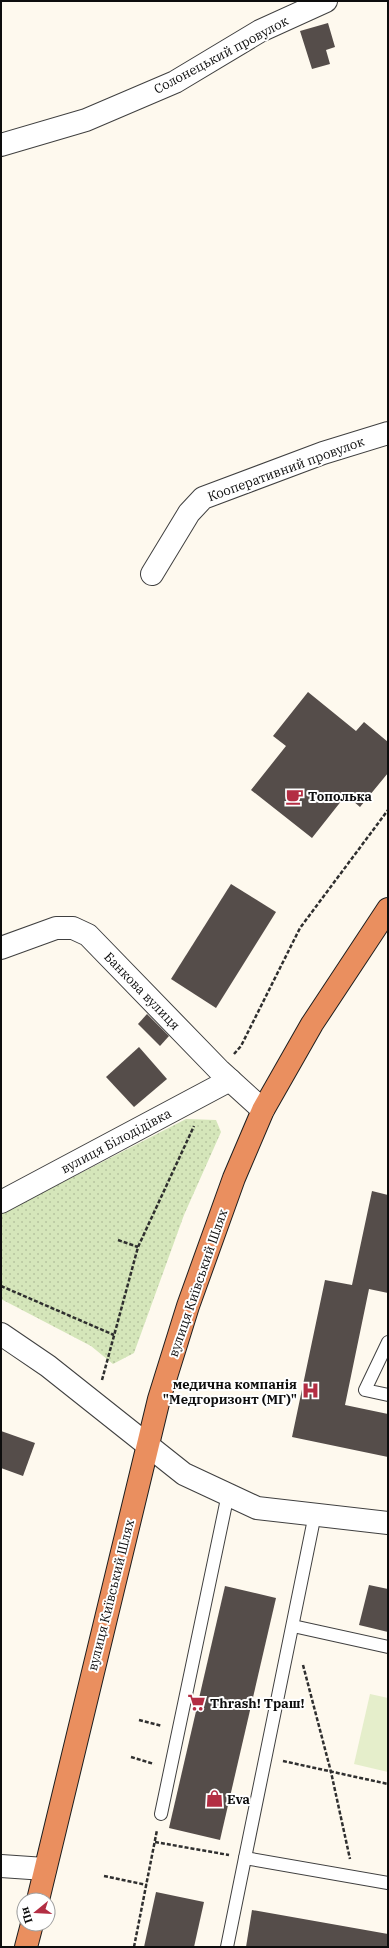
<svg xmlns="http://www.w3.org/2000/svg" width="389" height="1948" viewBox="0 0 389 1948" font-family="'IBM Plex Serif',serif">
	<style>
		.green { fill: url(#green-dots) }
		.pitch { fill: #e5eecb }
		.building { fill: #554d4a }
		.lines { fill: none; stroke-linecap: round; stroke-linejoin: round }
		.lane-casing { stroke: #404040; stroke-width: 14 }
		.street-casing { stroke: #404040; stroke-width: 24 }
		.highway-casing { stroke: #1e1e1e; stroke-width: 24 }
		.path { stroke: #2f2f2f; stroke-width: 2.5; stroke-dasharray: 4 2; stroke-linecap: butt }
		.lane { stroke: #fff; stroke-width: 12 }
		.street { stroke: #fff; stroke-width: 22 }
		.highway { stroke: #ea8f5f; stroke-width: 22 }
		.labels { text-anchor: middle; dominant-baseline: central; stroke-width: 4; stroke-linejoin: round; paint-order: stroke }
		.street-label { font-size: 13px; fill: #0d0d0d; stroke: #fff }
		.poi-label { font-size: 13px; font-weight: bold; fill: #0d0d0d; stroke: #fff; text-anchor: start }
	</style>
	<defs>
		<pattern id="green-dots" width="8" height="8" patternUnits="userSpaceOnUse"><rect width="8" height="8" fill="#d5e6ba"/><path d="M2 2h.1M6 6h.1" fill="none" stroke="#b6c49f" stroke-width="1.8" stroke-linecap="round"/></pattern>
	</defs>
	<rect width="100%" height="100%" fill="#fef9ee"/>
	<path class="green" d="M186,1119L216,1120L221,1132L184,1215L134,1353L113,1364L91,1346L1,1299V1214Z"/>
	<path class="pitch" d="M370,1694L388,1698V1772L354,1764Z"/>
	<g class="building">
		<path d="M328,23L335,47L326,50L330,64L312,69L300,31Z"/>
		<path d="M308,692L356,731L364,722L388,742V773L360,807L346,795L312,838L251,790L286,746L273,736Z"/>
		<path d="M231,884L276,912L216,1008L171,979Z"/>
		<path d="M147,1014L169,1036L160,1046L138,1024Z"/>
		<path d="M139,1047L167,1079L134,1107L106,1077Z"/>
		<path d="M372,1191L388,1195V1293L369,1289L345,1405L388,1414V1457L292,1437L325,1280L352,1285Z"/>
		<path d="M1,1431L35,1443L23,1476L1,1468Z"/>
		<path d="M369,1585L388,1589V1632L359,1625Z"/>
		<path d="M225,1586L276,1598L220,1840L169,1828Z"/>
		<path d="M156,1892L204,1902L194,1947H144Z"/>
		<path d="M252,1910L388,1934V1947H246Z"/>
	</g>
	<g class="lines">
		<defs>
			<g id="lane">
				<path d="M388,1342L365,1390L388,1395"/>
				<path d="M293,1626L388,1647"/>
				<path d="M161,1814L228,1494"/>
				<path d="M245,1858L315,1514"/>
				<path d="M227,1947L245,1858L388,1883"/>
			</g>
			<g id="street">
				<path d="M1,145L86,120L175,82L260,31L326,1"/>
				<path d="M152,574L189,513L203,498L323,453L388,433"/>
				<path d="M1,948L56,928H73L88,935L220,1071L263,1110"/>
				<path d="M1,1202L230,1080"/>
				<path d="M1,1334L48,1366L184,1474L257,1508L388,1523"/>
				<path d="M1,1866L45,1869"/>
			</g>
			<g id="highway">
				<path d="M38,1900L159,1399L188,1306L234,1178L263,1110L312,1024L388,909"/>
				<path d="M26,1947L32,1924"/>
			</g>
		</defs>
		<use href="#lane" class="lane-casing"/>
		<use href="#street" class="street-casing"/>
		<use href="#highway" class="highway-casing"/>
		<g class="path">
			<path d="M234,1054L241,1046L300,928L388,810"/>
			<path d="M118,1240L138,1247"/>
			<path d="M1,1286L114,1335"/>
			<path d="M102,1380L138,1247L194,1126"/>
			<path d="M303,1665L331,1772L350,1859"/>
			<path d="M139,1720L162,1726"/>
			<path d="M131,1757L154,1764"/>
			<path d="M283,1761L388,1784"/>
			<path d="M155,1842L229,1855"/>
			<path d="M104,1876L147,1885"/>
			<path d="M134,1947L157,1830"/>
		</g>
		<use href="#lane" class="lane"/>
		<use href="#street" class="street"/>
		<use href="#highway" class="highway"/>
	</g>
	<defs>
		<symbol id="cafe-bare" viewBox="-9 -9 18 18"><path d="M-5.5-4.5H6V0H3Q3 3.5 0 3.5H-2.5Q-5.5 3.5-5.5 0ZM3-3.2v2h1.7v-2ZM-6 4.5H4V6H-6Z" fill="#b32e43" stroke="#fff" stroke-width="2.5" paint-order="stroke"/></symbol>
		<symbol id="hospital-bare" viewBox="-9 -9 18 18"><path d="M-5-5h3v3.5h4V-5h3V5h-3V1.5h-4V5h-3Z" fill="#b32e43" stroke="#fff" stroke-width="2.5" paint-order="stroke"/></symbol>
		<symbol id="supermarket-bare" viewBox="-9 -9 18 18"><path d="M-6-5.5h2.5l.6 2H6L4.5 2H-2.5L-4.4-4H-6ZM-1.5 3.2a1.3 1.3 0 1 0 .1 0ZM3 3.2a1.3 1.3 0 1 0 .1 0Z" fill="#b32e43" stroke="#fff" stroke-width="2.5" paint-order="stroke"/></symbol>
		<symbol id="shop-bare" viewBox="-9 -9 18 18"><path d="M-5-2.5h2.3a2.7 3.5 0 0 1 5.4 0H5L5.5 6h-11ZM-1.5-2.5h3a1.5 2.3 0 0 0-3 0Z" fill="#b32e43" stroke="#fff" stroke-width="2.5" paint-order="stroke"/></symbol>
	</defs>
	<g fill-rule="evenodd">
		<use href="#cafe-bare" x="282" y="784" width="25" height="25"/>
		<use href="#hospital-bare" x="298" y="1378" width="25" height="25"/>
		<use href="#supermarket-bare" x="184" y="1690" width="25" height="25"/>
		<use href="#shop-bare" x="202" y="1786" width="25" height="25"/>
	</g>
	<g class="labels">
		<g class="street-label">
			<text transform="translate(221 55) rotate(-28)">Солонецький провулок</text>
			<text transform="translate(286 469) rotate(-20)">Кооперативний провулок</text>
			<text transform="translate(142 991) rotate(46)">Банкова вулиця</text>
			<text transform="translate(116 1141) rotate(-28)">вулиця Білодідівка</text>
			<text transform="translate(198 1283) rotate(-71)">вулиця Київський Шлях</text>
			<text transform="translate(111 1595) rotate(-76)">вулиця Київський Шлях</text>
		</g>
		<g class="poi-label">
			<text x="308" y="796">Тополька</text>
			<text x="297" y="1384" text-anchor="end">медична компанія<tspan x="297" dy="15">"Медгоризонт (МГ)"</tspan></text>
			<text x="210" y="1703">Thrash! Траш!</text>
			<text x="227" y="1799">Eva</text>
		</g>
	</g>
	<rect width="389" height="1948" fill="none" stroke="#0d0d0d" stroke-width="4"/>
	<g transform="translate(36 1912) rotate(252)"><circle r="19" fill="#ffffff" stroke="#9e9e9e"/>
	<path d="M0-3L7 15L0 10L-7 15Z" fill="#b32e43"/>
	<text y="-6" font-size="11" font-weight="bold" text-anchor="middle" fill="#0d0d0d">Пн</text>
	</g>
</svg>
